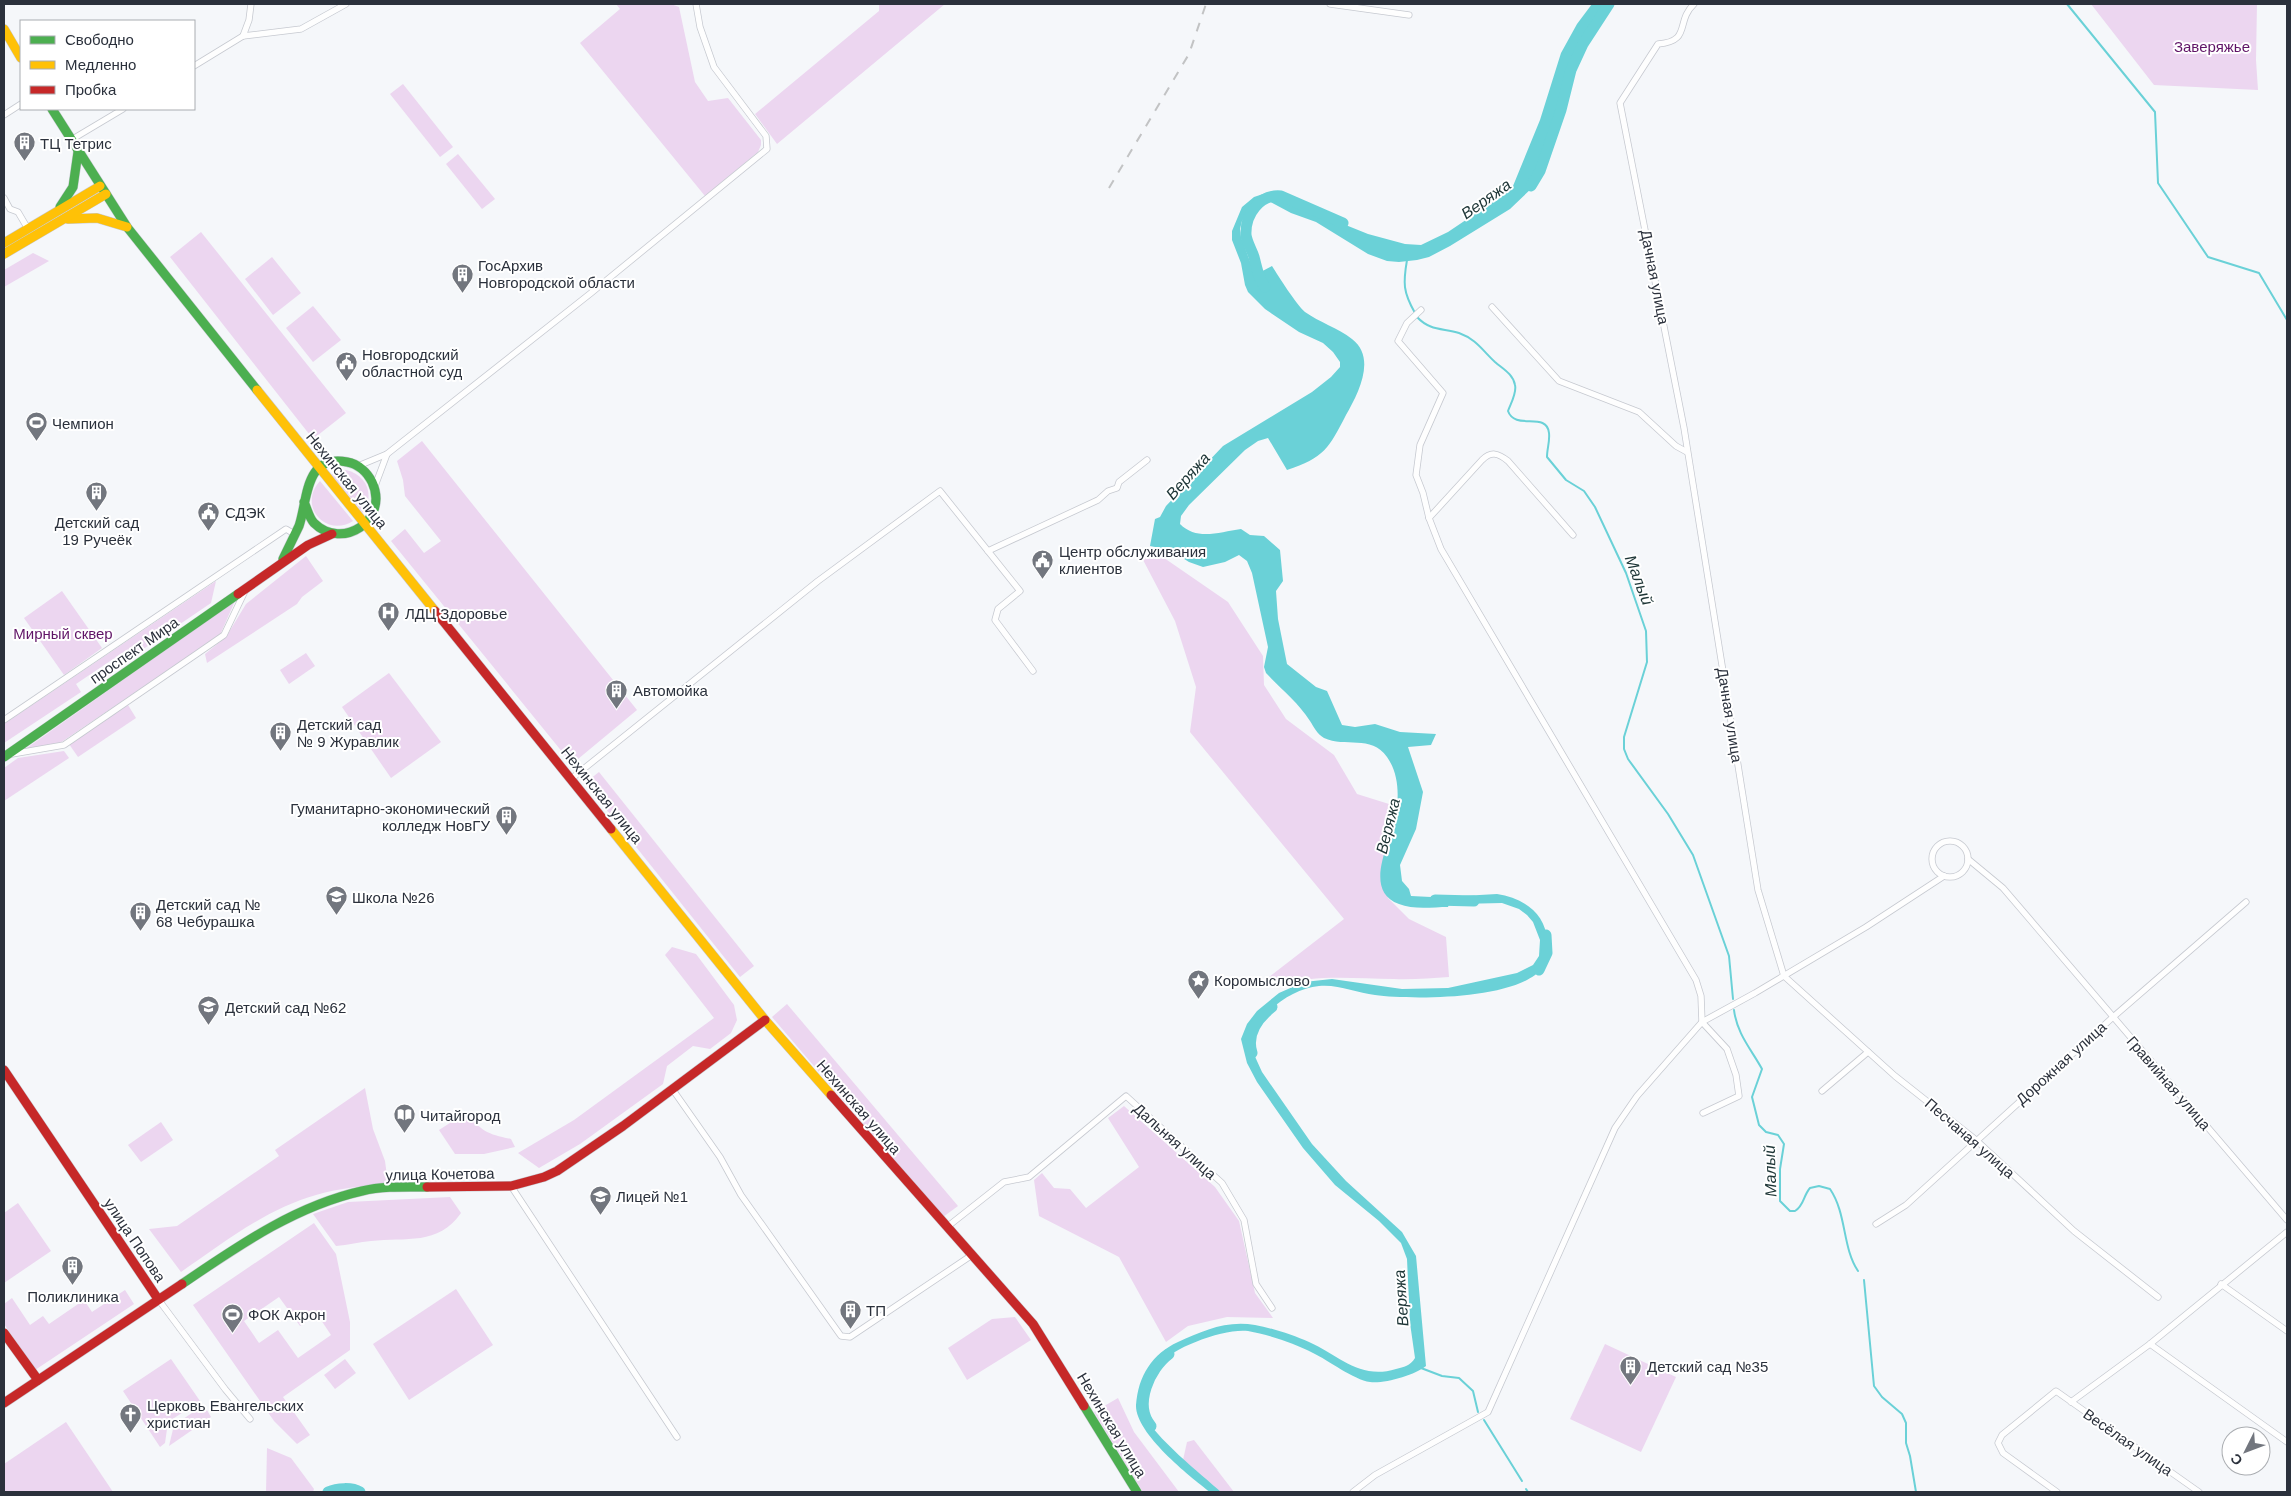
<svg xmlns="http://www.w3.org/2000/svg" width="2291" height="1496" viewBox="0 0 2291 1496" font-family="Helvetica,sans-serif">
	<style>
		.green { fill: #ecd6f0; fill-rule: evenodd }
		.water { fill: #6ad1d7 }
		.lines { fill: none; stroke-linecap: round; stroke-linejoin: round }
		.stream { stroke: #6ad1d7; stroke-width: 2 }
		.river { stroke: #6ad1d7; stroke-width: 11 }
		.street-casing { stroke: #c6c9d0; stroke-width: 7 }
		.fast-casing { stroke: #c6c9d0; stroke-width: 10 }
		.slow-casing { stroke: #c6c9d0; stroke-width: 10 }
		.jam-casing { stroke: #c6c9d0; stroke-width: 10 }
		.street { stroke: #fefefe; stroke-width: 5.5 }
		.fast { stroke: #4caf50; stroke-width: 9 }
		.slow { stroke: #ffc107; stroke-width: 9 }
		.jam { stroke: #c62828; stroke-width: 9 }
		.rail { stroke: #c2c3c4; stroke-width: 2; stroke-dasharray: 9 9; stroke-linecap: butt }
		.labels { text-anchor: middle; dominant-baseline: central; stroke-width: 4; stroke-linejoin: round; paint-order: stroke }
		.park-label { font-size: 15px; fill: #601467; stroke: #fff }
		.poi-label { font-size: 15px; fill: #2b313c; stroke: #fff; text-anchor: start }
		.street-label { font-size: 15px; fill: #2b313c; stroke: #fff }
		.water-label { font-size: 16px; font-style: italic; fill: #1d3536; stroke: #fff }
	</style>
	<rect width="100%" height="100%" fill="#f5f7fa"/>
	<g class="green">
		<path d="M616,4H671L679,7L695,82L708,101L728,98L761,140V145L758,152L705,196L580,43L620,9Z"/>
		<path d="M879,4H945L777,144L755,114L879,11Z"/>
		<path d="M2091,4H2257L2256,60L2258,90L2154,85Z"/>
		<path d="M403,84L453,147L440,157L390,94Z"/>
		<path d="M458,154L495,199L482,209L446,164Z"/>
		<path d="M201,232L346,413L313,439L170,257Z"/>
		<path d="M33,253L49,261L4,287V270Z"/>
		<path d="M272,257L301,293L273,315L245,279Z"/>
		<path d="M313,306L341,340L313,362L286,328Z"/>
		<path d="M422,441L637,710L572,764L391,541L405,529L424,553L441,541L405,496L403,480L397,461Z"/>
		<path d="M346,470C367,475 375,495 363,513L331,474Z"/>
		<path d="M320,481L353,521C326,538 297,506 320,481Z"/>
		<path d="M1154,551L1228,602L1263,656L1264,685L1286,719L1334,755L1357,794L1389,804L1395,816L1381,872L1388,898L1409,919L1446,937L1449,977C1431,978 1412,980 1394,979C1355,979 1317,974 1278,985L1269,977L1344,919L1190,732L1196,687L1175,621L1141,556Z"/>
		<path d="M306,556L323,581L302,597L297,604L207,663L205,654L226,637L246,604Z"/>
		<path d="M216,581L211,603L130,658L125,651L76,684L81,692L4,743V724Z"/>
		<path d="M62,591L102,648L64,675L24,618Z"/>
		<path d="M235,601L220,635L60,743L24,750Z"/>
		<path d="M306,653L315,666L289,684L280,670Z"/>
		<path d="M389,673L441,742L391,778L342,707Z"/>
		<path d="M128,705L136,718L78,757L69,744Z"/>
		<path d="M64,751L69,758L4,801V768L18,758Z"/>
		<path d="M599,772L754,966L740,977L585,783Z"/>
		<path d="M672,947L696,954L734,1005L737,1020L731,1033L710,1049L693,1046L667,1066L663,1084L580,1144L539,1168L518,1153L574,1120L714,1018L665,955Z"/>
		<path d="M787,1004L958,1206L943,1217L772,1017Z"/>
		<path d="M365,1088L373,1129L385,1161L388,1183C364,1186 340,1188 316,1195C266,1209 223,1243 181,1272L149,1229L177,1226L279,1156L275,1150Z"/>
		<path d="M1124,1106L1215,1187L1239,1221L1255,1293L1273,1318L1227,1317L1188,1326L1166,1342L1119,1257L1039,1216L1034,1180L1042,1173L1054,1188L1070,1189L1086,1208L1139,1167L1108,1118Z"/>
		<path d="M467,1112C481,1132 488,1134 511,1139L515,1147L484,1154H455L439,1130Z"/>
		<path d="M161,1122L173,1140L141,1162L128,1145Z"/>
		<path d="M450,1197L461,1213C438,1246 406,1237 371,1241C360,1242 348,1245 336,1246L313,1214L348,1202Z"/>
		<path d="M18,1203L51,1251L4,1283V1213Z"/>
		<path d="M314,1223L336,1254L350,1322V1350L283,1397L310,1435L297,1444L274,1421L193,1305ZM279,1297L300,1326L317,1314L331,1335L298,1358L278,1330L259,1343L244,1321Z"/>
		<path d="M456,1289L493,1345L409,1400L373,1344Z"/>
		<path d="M125,1290L134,1304L35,1370L4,1324V1304L12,1298L30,1325L43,1316L49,1324L84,1300L92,1312Z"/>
		<path d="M1015,1317L1031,1340L967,1380L948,1348L992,1319Z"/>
		<path d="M1605,1344L1676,1377L1641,1452L1570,1419Z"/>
		<path d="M171,1359L200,1401L168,1422L165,1443L160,1447L123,1391Z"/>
		<path d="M345,1359L356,1373L335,1389L324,1375Z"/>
		<path d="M1118,1398L1134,1432L1179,1492H1143L1094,1412Z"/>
		<path d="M204,1405L211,1417L169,1446L174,1425Z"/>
		<path d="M66,1422L113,1492H4V1464Z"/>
		<path d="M1194,1440L1234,1492H1218L1183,1460L1187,1442Z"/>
		<path d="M267,1448L291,1458L314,1489L313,1492H266Z"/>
	</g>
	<g class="water">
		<path d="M1592,4H1615L1602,13L1574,53L1554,128L1533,187L1510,209L1450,246L1429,257L1417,260L1399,262L1387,261L1368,254L1316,222L1291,213L1267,200L1253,206L1242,221L1240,229L1241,237L1255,275L1272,266C1279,277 1296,304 1305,312C1319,322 1338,328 1352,339C1377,358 1358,394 1346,415C1329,448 1324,458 1287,470L1268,438L1258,441L1245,450L1189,505L1181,516L1180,524C1197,541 1219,532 1241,529L1250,535L1264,536L1280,550L1283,581L1276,591L1278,619L1287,664L1316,687L1327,691L1342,725L1355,727L1375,724L1400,732L1436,734L1431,745L1408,747L1423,792L1416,829L1400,865L1402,881L1409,889L1411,896L1451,898L1448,907C1433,907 1413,910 1399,904C1361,890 1392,840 1396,815C1399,795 1399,774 1387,757C1371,734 1345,748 1324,738C1317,734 1314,727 1310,721C1298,702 1281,689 1266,673L1264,667L1268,647L1252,573L1247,561L1239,555L1225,562L1203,567L1189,562L1170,550L1150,546L1155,519L1160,517L1166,506L1223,446L1312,392L1331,377L1340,367V362L1333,352L1323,343L1299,332L1265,309L1248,292L1245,285L1241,263L1232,240V231L1242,207L1254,197L1266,193L1368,234L1405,244L1421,245L1448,232L1503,195L1513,186L1540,120L1561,53L1577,24Z"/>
		<path d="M1497,894C1523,898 1546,913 1547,941C1547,949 1547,961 1543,967C1520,1000 1412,1000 1375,995C1357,993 1338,984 1319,986C1290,989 1262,1012 1249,1038L1252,1050L1262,1072L1312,1144L1346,1181L1402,1232L1416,1256L1426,1366C1415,1375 1384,1384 1370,1382C1354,1380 1328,1360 1313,1353C1294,1343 1269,1335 1248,1331C1225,1328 1173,1347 1158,1365C1152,1372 1148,1383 1146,1392C1144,1399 1142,1408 1144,1414C1153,1436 1202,1475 1221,1492H1210C1189,1476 1135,1433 1136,1405C1138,1376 1152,1354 1178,1342C1203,1331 1226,1320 1255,1325C1272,1328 1293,1335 1309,1342C1340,1356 1360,1380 1396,1369C1404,1367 1410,1366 1415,1358L1410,1323L1407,1259L1401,1243L1379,1221L1335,1185L1303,1148L1257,1082L1247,1063L1241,1039L1247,1024L1257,1011L1279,993L1304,982L1332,979L1402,989L1448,988L1517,973L1533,965L1539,956L1540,940L1533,922L1527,915L1519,909L1502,903L1459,904L1462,896Z"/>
	</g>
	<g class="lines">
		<g class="stream">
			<path d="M2067,4L2155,112L2158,183L2208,257L2259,273L2287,320"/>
			<path d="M1407,260C1403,283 1403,292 1415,313"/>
			<path d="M1417,317C1430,331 1443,328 1459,333C1476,339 1483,351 1495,362C1503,369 1513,374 1515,385C1517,393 1511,403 1508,411C1515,431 1547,411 1549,433C1550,441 1547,449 1547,457L1566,480L1584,491L1595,507L1626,573L1646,631L1647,662L1624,737V749L1628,759L1668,814L1693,855L1729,956L1733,999"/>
			<path d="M1734,1010C1737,1034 1751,1049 1762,1069L1752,1097L1759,1125L1766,1132L1778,1135L1784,1144L1780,1169V1201L1790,1211H1795C1804,1206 1803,1196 1810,1188L1819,1186L1830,1189C1847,1214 1842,1247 1858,1271"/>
			<path d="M1864,1280L1874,1386L1882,1397L1902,1414L1906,1423V1443L1910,1456L1916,1492"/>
			<path d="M1421,1368L1442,1376L1459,1378L1473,1391L1478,1412"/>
			<path d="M1484,1420L1522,1481"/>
			<path d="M1526,1489L1528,1492"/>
		</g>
		<g class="river">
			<path d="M1531,186L1540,171L1561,110L1571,70L1583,44L1609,4"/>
			<path d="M1265,287C1258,278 1257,268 1254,257C1252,250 1247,243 1246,235C1245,214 1260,194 1281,196L1343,223"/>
			<path d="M1435,900L1474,901"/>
			<path d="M1539,970L1547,953L1546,935"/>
			<path d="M1252,1053C1246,1034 1257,1019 1272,1007"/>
			<path d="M1151,1426C1133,1405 1150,1368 1169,1354"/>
			<path d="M328,1492C337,1488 352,1487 360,1492"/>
		</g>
		<defs>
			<g id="street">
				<path d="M1330,4L1409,15"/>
				<path d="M1694,4C1675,22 1692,41 1658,44L1620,103L1684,428L1758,890L1784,976L1895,1076L1976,1140L2074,1231L2158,1297"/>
				<path d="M243,36L249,20L251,4"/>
				<path d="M194,66L243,36L301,29L346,4"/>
				<path d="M4,115L21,104"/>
				<path d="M71,140L123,109"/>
				<path d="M4,198L10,209L18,212L28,229"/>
				<path d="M1492,307L1559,381L1639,412L1676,446L1687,452"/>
				<path d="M1421,310L1407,323L1398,341L1443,393L1420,445L1416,475L1423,493L1429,518L1441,549L1696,980L1701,996L1702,1022L1727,1049L1736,1075L1739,1096L1703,1113"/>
				<path d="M358,466L387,454L591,293L767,149L766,136L714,67L700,27L696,4"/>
				<path d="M375,486L387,454"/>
				<path d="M1429,518L1482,460C1491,451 1498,453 1508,461L1573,535"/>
				<path d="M988,551L1020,591L998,609L995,620L1033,671"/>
				<path d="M4,720L286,529L296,535"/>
				<path d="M12,754L64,745L198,653L224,635L245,591"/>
				<path d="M571,779L818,581L940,491L988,551L1098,500L1108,491L1117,488L1119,482L1147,460"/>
				<circle cx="1950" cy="859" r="18"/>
				<path d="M1968,859L2003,888L2287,1220"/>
				<path d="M673,1090L720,1157L741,1195L841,1336L850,1337L972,1255"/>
				<path d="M1822,1091L1868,1052"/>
				<path d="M511,1186L677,1437"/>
				<path d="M1876,1224L1906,1205L2112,1018L2246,902"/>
				<path d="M947,1227L1004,1182L1029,1177L1126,1096L1222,1183L1244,1220L1256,1284L1272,1308"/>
				<path d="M2221,1284L2287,1331"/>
				<path d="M158,1299L225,1389L250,1419"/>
				<path d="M2150,1344L2287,1442"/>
				<path d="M2071,1402L2150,1344L2287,1232"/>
				<path d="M1353,1492L1375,1475L1488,1412L1615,1128L1637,1096L1702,1022L1755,993L1866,927L1944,876"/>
				<path d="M2057,1492L2003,1453L1998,1443L2002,1435L2056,1391L2199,1492"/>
			</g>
			<g id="fast">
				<path d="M52,109L127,227L257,390"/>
				<path d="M60,207L73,187L78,152"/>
				<path d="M283,559L299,526C308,500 304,454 347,462C358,464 367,472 372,482C390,520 342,551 314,523C309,518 307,508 304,502"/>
				<path d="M4,757L238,594"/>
				<path d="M182,1284C238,1246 295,1206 362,1191C383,1186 405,1187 427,1187"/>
				<path d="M1084,1406L1137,1492"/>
			</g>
			<g id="slow">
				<path d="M4,29L21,58"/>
				<path d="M68,219L97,218L127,227"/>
				<path d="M4,243L100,186"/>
				<path d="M4,254L106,194"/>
				<path d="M257,390L435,611"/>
				<path d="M611,829L765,1020L831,1095"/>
			</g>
			<g id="jam">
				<path d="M238,594L308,545L332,534"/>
				<path d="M435,611L611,829"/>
				<path d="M4,1070L158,1299"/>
				<path d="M831,1095L1033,1324L1084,1406"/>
				<path d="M427,1187L511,1186L544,1177L557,1171L623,1126L765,1020"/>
				<path d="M4,1333L38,1380"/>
				<path d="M4,1403L182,1284"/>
			</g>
		</defs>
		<use href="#street" class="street-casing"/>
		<use href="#fast" class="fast-casing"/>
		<use href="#slow" class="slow-casing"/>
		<use href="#jam" class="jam-casing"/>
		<use href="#street" class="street"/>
		<use href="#fast" class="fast"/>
		<use href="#slow" class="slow"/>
		<use href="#jam" class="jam"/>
		<path class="rail" d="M1109,188L1189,54L1206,4"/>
	</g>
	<defs>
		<symbol id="building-pin" viewBox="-11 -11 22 30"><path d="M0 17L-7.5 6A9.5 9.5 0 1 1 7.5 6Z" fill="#72767e" stroke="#fff"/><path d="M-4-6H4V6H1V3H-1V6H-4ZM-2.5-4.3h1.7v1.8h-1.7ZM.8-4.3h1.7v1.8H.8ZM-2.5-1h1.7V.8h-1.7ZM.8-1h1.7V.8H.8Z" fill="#fff"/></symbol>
		<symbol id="civic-pin" viewBox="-11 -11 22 30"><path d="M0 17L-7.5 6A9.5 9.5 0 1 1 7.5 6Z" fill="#72767e" stroke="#fff"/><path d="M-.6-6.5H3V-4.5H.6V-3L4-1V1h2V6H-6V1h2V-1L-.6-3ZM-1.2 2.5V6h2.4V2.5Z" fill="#fff"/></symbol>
		<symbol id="stadium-pin" viewBox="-11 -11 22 30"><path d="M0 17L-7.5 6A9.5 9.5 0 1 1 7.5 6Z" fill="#72767e" stroke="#fff"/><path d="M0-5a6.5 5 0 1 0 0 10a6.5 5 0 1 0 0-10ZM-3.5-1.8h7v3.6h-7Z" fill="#fff"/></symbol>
		<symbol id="hospital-pin" viewBox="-11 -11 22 30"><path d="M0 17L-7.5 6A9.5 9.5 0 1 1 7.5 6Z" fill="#72767e" stroke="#fff"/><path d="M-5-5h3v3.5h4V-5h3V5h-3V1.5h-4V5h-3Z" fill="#fff"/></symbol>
		<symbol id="school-pin" viewBox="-11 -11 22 30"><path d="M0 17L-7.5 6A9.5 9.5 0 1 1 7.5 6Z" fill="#72767e" stroke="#fff"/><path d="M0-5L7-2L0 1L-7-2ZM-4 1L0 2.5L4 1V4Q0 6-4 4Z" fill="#fff"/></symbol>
		<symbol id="sight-pin" viewBox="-11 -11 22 30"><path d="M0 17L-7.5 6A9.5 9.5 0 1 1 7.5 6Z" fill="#72767e" stroke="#fff"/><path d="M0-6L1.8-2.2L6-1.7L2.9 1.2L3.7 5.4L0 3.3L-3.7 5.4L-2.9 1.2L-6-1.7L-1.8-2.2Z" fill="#fff"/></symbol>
		<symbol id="library-pin" viewBox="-11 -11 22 30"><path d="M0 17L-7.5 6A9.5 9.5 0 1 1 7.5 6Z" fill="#72767e" stroke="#fff"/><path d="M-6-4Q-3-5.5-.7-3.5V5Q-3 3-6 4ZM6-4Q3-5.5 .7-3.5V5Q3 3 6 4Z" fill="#fff"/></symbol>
		<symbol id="university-pin" viewBox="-11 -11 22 30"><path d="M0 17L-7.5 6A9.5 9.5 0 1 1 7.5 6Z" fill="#72767e" stroke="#fff"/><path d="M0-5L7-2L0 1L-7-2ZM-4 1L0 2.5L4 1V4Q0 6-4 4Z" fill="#fff"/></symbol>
		<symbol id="church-pin" viewBox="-11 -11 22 30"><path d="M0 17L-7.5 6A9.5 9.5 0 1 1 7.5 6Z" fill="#72767e" stroke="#fff"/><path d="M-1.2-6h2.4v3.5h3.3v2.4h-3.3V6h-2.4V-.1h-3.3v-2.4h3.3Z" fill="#fff"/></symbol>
	</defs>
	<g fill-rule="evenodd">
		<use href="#building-pin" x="12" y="130" width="25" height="34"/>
		<use href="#building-pin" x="450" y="262" width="25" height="34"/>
		<use href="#civic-pin" x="334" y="350" width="25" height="34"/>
		<use href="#stadium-pin" x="24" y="410" width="25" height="34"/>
		<use href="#building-pin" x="84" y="480" width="25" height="34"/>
		<use href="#civic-pin" x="196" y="500" width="25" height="34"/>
		<use href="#civic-pin" x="1030" y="548" width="25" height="34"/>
		<use href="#hospital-pin" x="376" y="600" width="25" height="34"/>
		<use href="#building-pin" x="604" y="678" width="25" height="34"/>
		<use href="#building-pin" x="268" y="720" width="25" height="34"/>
		<use href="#building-pin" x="494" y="804" width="25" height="34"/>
		<use href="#school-pin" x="324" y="884" width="25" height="34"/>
		<use href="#building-pin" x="128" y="900" width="25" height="34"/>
		<use href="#sight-pin" x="1186" y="968" width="25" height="34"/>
		<use href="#school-pin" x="196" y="994" width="25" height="34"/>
		<use href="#library-pin" x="392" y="1102" width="25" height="34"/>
		<use href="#university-pin" x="588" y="1184" width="25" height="34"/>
		<use href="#building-pin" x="60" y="1254" width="25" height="34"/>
		<use href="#building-pin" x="838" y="1298" width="25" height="34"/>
		<use href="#stadium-pin" x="220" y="1302" width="25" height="34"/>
		<use href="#building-pin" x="1618" y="1354" width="25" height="34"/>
		<use href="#church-pin" x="118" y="1402" width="25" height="34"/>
	</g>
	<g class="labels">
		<g class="park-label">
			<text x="2212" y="46">Заверяжье</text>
			<text x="63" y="633">Мирный сквер</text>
		</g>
		<g class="poi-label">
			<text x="40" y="143">ТЦ Тетрис</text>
			<text x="478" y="265">ГосАрхив<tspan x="478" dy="17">Новгородской области</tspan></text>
			<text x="362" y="354">Новгородский<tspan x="362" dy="17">областной суд</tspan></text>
			<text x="52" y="423">Чемпион</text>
			<text x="225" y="512">СДЭК</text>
			<text x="97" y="522" text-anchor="middle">Детский сад<tspan x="97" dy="17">19 Ручеёк</tspan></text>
			<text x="1059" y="551">Центр обслуживания<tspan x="1059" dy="17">клиентов</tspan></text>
			<text x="405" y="613">ЛДЦ Здоровье</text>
			<text x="633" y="690">Автомойка</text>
			<text x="297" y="724">Детский сад<tspan x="297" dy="17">№ 9 Журавлик</tspan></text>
			<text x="490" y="808" text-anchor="end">Гуманитарно-экономический<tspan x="490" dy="17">колледж НовГУ</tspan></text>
			<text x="352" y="897">Школа №26</text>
			<text x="156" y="904">Детский сад №<tspan x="156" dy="17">68 Чебурашка</tspan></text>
			<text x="1214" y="980">Коромыслово</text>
			<text x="225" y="1007">Детский сад №62</text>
			<text x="420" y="1115">Читайгород</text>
			<text x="616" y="1196">Лицей №1</text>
			<text x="73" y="1296" text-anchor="middle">Поликлиника</text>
			<text x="866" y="1310">ТП</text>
			<text x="248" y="1314">ФОК Акрон</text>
			<text x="1647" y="1366">Детский сад №35</text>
			<text x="147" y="1405">Церковь Евангельских<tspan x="147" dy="17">христиан</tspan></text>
		</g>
		<g class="street-label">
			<text transform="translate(1655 277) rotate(79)">Дачная улица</text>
			<text transform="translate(347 480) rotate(51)">Нехинская улица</text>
			<text transform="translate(134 650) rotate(-35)">проспект Мира</text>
			<text transform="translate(1730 715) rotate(81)">Дачная улица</text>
			<text transform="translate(602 795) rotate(51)">Нехинская улица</text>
			<text transform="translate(2061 1063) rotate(-42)">Дорожная улица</text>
			<text transform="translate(2169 1083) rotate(49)">Гравийная улица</text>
			<text transform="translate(859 1107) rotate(49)">Нехинская улица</text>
			<text transform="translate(1970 1138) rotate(41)">Песчаная улица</text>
			<text transform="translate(1175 1141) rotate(42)">Дальняя улица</text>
			<text transform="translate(440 1174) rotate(-1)">улица Кочетова</text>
			<text transform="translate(135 1240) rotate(56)">улица Попова</text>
			<text transform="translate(1112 1425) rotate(59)">Нехинская улица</text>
			<text transform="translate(2128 1442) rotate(35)">Весёлая улица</text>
		</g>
		<g class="water-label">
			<text transform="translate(1486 199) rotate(-35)">Веряжа</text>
			<text transform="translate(1188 476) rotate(-48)">Веряжа</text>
			<text transform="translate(1639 580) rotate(69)">Малый</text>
			<text transform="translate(1388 826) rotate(-76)">Веряжа</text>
			<text transform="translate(1770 1171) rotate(-92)">Малый</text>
			<text transform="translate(1401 1298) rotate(-94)">Веряжа</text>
		</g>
	</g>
	<rect width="2291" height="1496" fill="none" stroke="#2b313c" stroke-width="10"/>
	<rect x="20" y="20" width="175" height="90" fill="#ffffff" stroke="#aaadb1"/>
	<rect x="30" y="36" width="25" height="8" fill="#4caf50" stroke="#aaadb1"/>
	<text x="65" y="45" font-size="15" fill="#2b313c">Свободно</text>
	<rect x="30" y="61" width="25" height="8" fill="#ffc107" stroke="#aaadb1"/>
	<text x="65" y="70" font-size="15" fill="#2b313c">Медленно</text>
	<rect x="30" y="86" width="25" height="8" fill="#c62828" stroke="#aaadb1"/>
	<text x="65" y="95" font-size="15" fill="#2b313c">Пробка</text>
	<g transform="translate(2246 1451) rotate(228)"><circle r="24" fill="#ffffff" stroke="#aaadb1"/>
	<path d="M0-4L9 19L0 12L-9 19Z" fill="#72767e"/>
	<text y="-8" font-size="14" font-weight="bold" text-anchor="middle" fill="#2b313c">С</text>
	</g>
</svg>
